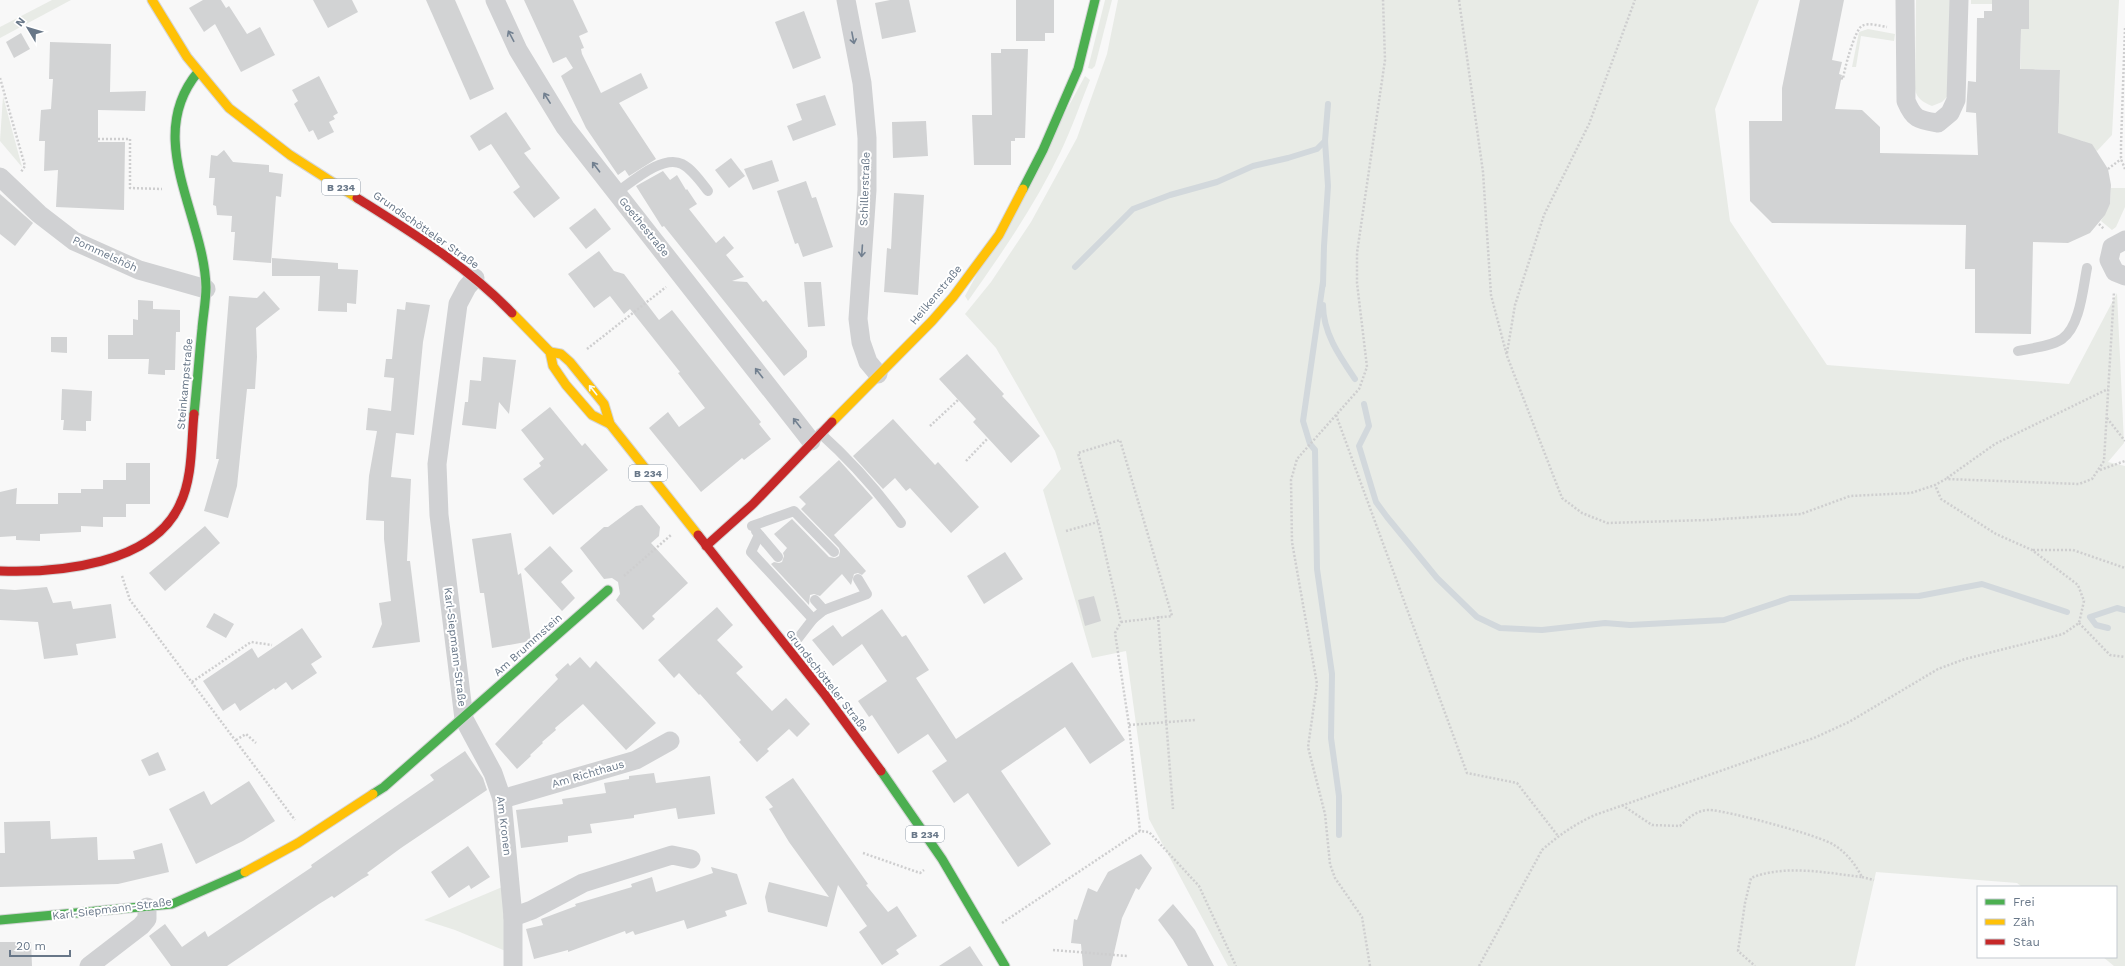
<svg xmlns="http://www.w3.org/2000/svg" width="2125" height="966" viewBox="0 0 2125 966" font-family="'Work Sans',sans-serif">
	<style>
		.green { fill: #e8ebe6 }
		.lines { fill: none; stroke-linecap: round; stroke-linejoin: round }
		.stream { stroke: #d2d8dc; stroke-width: 6 }
		.building { fill: #d2d3d4 }
		.fast-casing { stroke: #d5d6d7; stroke-width: 11 }
		.slow-casing { stroke: #d5d6d7; stroke-width: 11 }
		.jam-casing { stroke: #d5d6d7; stroke-width: 11 }
		.path { stroke: #cececf; stroke-width: 2.5; stroke-dasharray: 2 2; stroke-linecap: butt }
		.lane { stroke: #d0d1d3; stroke-width: 10 }
		.street { stroke: #d0d1d3; stroke-width: 19 }
		.fast { stroke: #4caf50; stroke-width: 9 }
		.slow { stroke: #ffc107; stroke-width: 9 }
		.jam { stroke: #c62828; stroke-width: 9 }
		.oneway { stroke: #728090 }
		.oneway2 { stroke: #f6fbf6 }
		.labels { text-anchor: middle; dominant-baseline: central; stroke-width: 4; stroke-linejoin: round; paint-order: stroke }
		.shield { fill: #fff; stroke: #95a0ac; stroke-width: 1 }
		.shield-label { font-size: 10px; font-weight: bold; fill: #687788 }
		.street-label { font-size: 11px; fill: #687788; stroke: #fff }
	</style>
	<rect width="100%" height="100%" fill="#f8f8f8"/>
	<g class="green">
		<path d="M52,0H71L0,38V27Z"/>
		<path d="M1105,0H1112L1095,66L1092,69L1088,68Z"/>
		<path d="M1118,0H1759L1715,109L1730,221L1827,365L2069,384L2117,293L2124,443L2108,462L2125,466V966H2114L2103,957H2116V887H2022L2017,883L1876,872L1855,966H1228L1149,819L1126,651L1092,658L1043,490L1061,469L1055,451L996,348L965,314L991,282L1031,222L1077,138L1107,54Z"/>
		<path d="M1916,0H1952L1947,97L1942,102L1932,106C1924,103 1916,98 1915,89Z"/>
		<rect x="1971" y="0" width="21" height="4"/>
		<path d="M2026,0H2119L2112,135L2097,151L2083,141L2058,135L2060,70L2035,69L2020,83L2021,29H2029Z"/>
		<path d="M1868,29L1895,34L1894,41L1861,36L1856,67H1852L1859,32Z"/>
		<path d="M1085,76L1090,80C1080,104 1072,128 1061,151C1035,205 1002,253 968,301L965,296Z"/>
		<path d="M3,96L22,167L0,141Z"/>
		<path d="M2111,188H2125V207L2116,227L2112,230L2101,221L2110,204Z"/>
		<path d="M507,885L508,952L455,930L424,920Z"/>
	</g>
	<g class="lines">
		<g class="stream">
			<path d="M1075,267L1133,209L1170,195L1217,182L1253,166L1288,158L1317,149L1325,141"/>
			<path d="M1323,282L1303,421L1310,444L1315,450L1317,569L1332,674L1331,738L1339,796V835"/>
			<path d="M1323,285L1324,246L1328,186L1325,141L1328,104"/>
			<path d="M1323,305C1323,333 1340,357 1355,379"/>
			<path d="M1364,404L1369,426L1359,446L1376,502L1387,517L1437,578L1477,617L1500,628L1542,630L1605,623L1630,625L1724,620L1790,598L1919,596L1982,584L2067,612"/>
			<path d="M2108,628L2096,625L2090,617L2117,608L2125,610"/>
		</g>
	</g>
	<g class="building">
		<path d="M203,0H221L226,8L229,6L247,34L260,27L275,55L241,72L215,24L204,32L189,8Z"/>
		<path d="M313,0H352L358,12L328,28Z"/>
		<path d="M426,0H455L494,89L470,100Z"/>
		<path d="M524,0H573L588,32L579,36L584,48L581,49L582,54L601,93L641,73L648,88L619,103L656,159L629,176L625,170L618,175L586,128L561,76L573,68L566,57L553,63Z"/>
		<path d="M890,0H909L916,32L882,39L875,3Z"/>
		<path d="M1016,0H1054V33H1045V41H1016Z"/>
		<path d="M1800,0H1844L1832,60L1842,62L1839,74L1842,75L1835,109L1862,110L1880,127V153L1978,155L1976,113L1966,112L1968,81L1976,82L1977,18H1984V11H1992V0H2029V29H2021L2020,69L2060,70L2058,133L2092,144L2108,169L2111,185L2110,204L2105,215L2090,233L2068,243L2033,242L2031,334L1975,333V269H1965L1966,225L1772,223L1750,201L1749,121H1782V88Z"/>
		<path d="M804,11L821,58L793,69L775,22Z"/>
		<path d="M21,33L30,49L14,58L6,42Z"/>
		<path d="M50,42L111,44L110,92L146,91L145,111L98,110V142H125L124,210L56,207L58,170L44,171L45,141H39L41,110L51,109L53,79H49Z"/>
		<path d="M1001,49H1028L1025,138H1015V141H1011V165H974L972,115H992L991,53H1001Z"/>
		<path d="M319,76L338,113L333,116L335,119L329,122L334,132L318,140L313,130L309,132L294,104L298,101L292,90Z"/>
		<path d="M825,95L836,125L793,141L787,126L802,120L796,104Z"/>
		<path d="M506,112L531,149L524,153L560,198L534,218L513,192L520,187L491,144L479,151L470,136Z"/>
		<path d="M926,121L928,156L893,158L892,122Z"/>
		<path d="M224,150L233,162L269,165V172L283,174L281,197L276,196L271,263L233,260L235,232H231L232,216L217,215L216,206L213,205L215,178H209L211,155L217,156Z"/>
		<path d="M731,158L745,176L729,188L715,170Z"/>
		<path d="M772,160L779,181L753,190L744,169Z"/>
		<path d="M663,171L670,180L677,175L686,190L687,189L697,204L689,209L716,243L724,236L734,248L726,255L744,277L732,281L747,282L763,302L766,300L807,351V357L784,376L664,226L662,227L636,186Z"/>
		<path d="M806,181L812,198L816,197L833,247L803,257L798,243L795,244L777,191Z"/>
		<path d="M894,193L924,195L918,295L884,292L887,248L891,249Z"/>
		<path d="M0,194L33,223L15,246L0,234Z"/>
		<path d="M595,208L611,229L586,249L569,228Z"/>
		<path d="M599,251L614,271L624,274L659,320L672,310L761,422L759,424L771,439L744,460L742,458L701,492L649,428L668,412L679,427L705,408L678,373L680,372L630,309L624,314L610,296L594,308L568,274Z"/>
		<path d="M272,258L338,263V269L358,270L356,304L347,303V312L318,311L320,276H272Z"/>
		<path d="M804,282H821L825,326L808,327Z"/>
		<path d="M264,291L280,309L256,328L257,357L255,389H247L237,486L228,518L204,511L219,459H216L229,296L257,298Z"/>
		<path d="M138,300L153,301V309L180,310V332H176L175,370H165V375L148,374L149,359H108V335H133V319L138,320Z"/>
		<path d="M406,302L430,305L423,342L414,435L396,433L391,477L411,479L407,561H410L420,642L372,648L382,624L379,603L391,601L384,539V521L366,520L369,476L377,431L366,430L368,408L391,411L394,378L384,377L386,359H392L397,309L405,310Z"/>
		<path d="M51,337H67V353L51,352Z"/>
		<path d="M967,354L1004,394L1002,396L1040,436L1011,463L973,422L976,419L939,379Z"/>
		<path d="M483,357L516,360L509,414L499,402L496,429L462,425L465,402H468L470,380L481,381Z"/>
		<path d="M62,389L92,391L91,421H86V431L63,430L64,420H61Z"/>
		<path d="M550,407L582,446L585,443L608,470L553,515L523,479L541,466L539,463L544,459L521,430Z"/>
		<path d="M893,419L935,465L938,462L979,507L951,533L910,488L906,491L895,478L883,489L853,456Z"/>
		<path d="M839,460L873,498L834,535L866,571L862,575L858,573L854,574L851,585L842,574L820,596L814,594L810,595L809,605L771,564L774,562L779,563L782,562L784,556L783,553L787,548L774,534L792,519L829,557L835,558L839,556L840,551L839,548L801,509L806,504L799,497Z"/>
		<path d="M126,463H150V504H126V517H103V527L81,526V532L40,534V541L16,540V536L0,537V492L17,488L16,504H58V493H81V489H103V480H126Z"/>
		<path d="M642,505L660,527L659,536L651,543L688,583L652,616L655,619L643,630L616,600L620,594L618,582L612,578L604,579L580,548L604,527H608L636,506Z"/>
		<path d="M205,526L220,543L165,591L149,573Z"/>
		<path d="M511,533L518,575L521,573L531,641L492,648L484,593H480L472,539Z"/>
		<path d="M550,546L573,571L561,582L575,598L562,611L524,569Z"/>
		<path d="M1005,552L1023,579L984,604L967,576Z"/>
		<path d="M47,587L53,603L71,601L73,609L111,604L116,638L76,644L78,655L44,659L38,622L0,620V589L15,590Z"/>
		<path d="M1094,596L1101,621L1085,626L1078,600Z"/>
		<path d="M717,607L733,625L717,640L743,667L736,673L772,711L786,698L810,724L797,737L789,729L767,749L769,751L757,762L739,742L741,740L700,694L699,695L679,673L674,678L658,660Z"/>
		<path d="M882,609L902,637L906,635L929,670L916,678L956,739L1072,662L1125,740L1090,764L1065,727L1001,771L1051,844L1018,867L968,793L954,803L932,771L947,761L928,734L898,754L872,715L869,717L858,701L887,681L862,644L833,666L812,640L833,625L842,637Z"/>
		<path d="M214,613L234,624L226,638L206,627Z"/>
		<path d="M302,628L322,657L311,664L317,673L292,690L286,682L275,690L274,688L240,711L235,703L223,711L203,681L252,648L258,658Z"/>
		<path d="M580,657L590,668L596,661L656,723L626,750L583,704L555,728L556,730L542,742L543,743L530,755L531,756L517,769L495,744L558,679L555,675L568,663L570,666Z"/>
		<path d="M465,751L483,778L487,790L401,848L367,873L369,875L362,879L334,898L332,896L319,904L227,966H171L149,936L165,924L182,947L205,931L208,937L312,867L311,865L434,780L430,775Z"/>
		<path d="M158,752L166,770L149,776L141,760Z"/>
		<path d="M654,773L656,783L710,776L715,814L678,819L676,808L634,815V818L590,824L592,833L568,836V842L521,848L516,810L563,804L562,799L606,793L604,783L629,779V776Z"/>
		<path d="M793,778L868,884L866,885L888,912L897,906L917,936L896,950L899,954L882,965L859,932L867,926L838,885L827,927L768,912L765,897L769,882L829,897L789,842L769,809L773,807L765,797Z"/>
		<path d="M249,781L275,821L243,841L196,864L169,809L204,791L211,805Z"/>
		<path d="M50,821L51,839L97,837L98,860L135,859L133,851L162,843L169,872L118,884L0,887V853H5L4,822Z"/>
		<path d="M468,846L490,877L471,889L469,885L449,898L431,872Z"/>
		<path d="M1141,854L1152,868L1139,890L1136,888L1122,918L1111,966H1083L1081,944L1071,943L1074,919L1077,920L1088,888L1097,892L1108,872Z"/>
		<path d="M711,867L737,874L747,904L725,911L727,916L687,929L684,920L635,935L633,931L626,934L625,931L568,952V950L534,959L526,929L543,925L541,919L576,906L575,904L632,887L631,884L652,877L656,892L713,873Z"/>
		<path d="M1173,904L1195,930L1214,966H1188L1173,940L1158,920Z"/>
		<path d="M0,942H31L32,966H0Z"/>
		<path d="M970,946L983,966H939Z"/>
	</g>
	<g class="lines">
		<defs>
			<g id="fast">
				<path d="M1023,189L1043,150L1078,69L1095,0"/>
				<path d="M194,414C197,386 199,358 202,329C203,316 206,301 206,287C204,215 143,138 198,72"/>
				<path d="M881,771L942,859L1005,966"/>
				<path d="M373,794L384,787L608,590"/>
				<path d="M0,920L172,904L245,872"/>
			</g>
			<g id="slow">
				<path d="M152,0L187,57L229,108L290,155L357,198"/>
				<path d="M512,313L550,352L553,366L566,385L592,415L610,424"/>
				<path d="M550,352L561,354L570,362L604,404L610,424L698,535"/>
				<path d="M832,422L932,321L953,297L999,235L1023,189"/>
				<path d="M245,872L298,843L373,794"/>
			</g>
			<g id="jam">
				<path d="M357,198C411,232 467,266 512,313"/>
				<path d="M698,535L825,695L881,771"/>
				<path d="M706,546L753,504L832,422"/>
				<path d="M0,571C57,573 153,565 180,504C193,477 191,443 194,414"/>
			</g>
		</defs>
		<use href="#fast" class="fast-casing"/>
		<use href="#slow" class="slow-casing"/>
		<use href="#jam" class="jam-casing"/>
		<g class="path">
			<path d="M1459,0L1483,172L1491,295L1507,356L1562,498L1582,513L1607,523L1707,520L1801,514L1850,496L1911,493L1935,485L1946,479L2079,484L2092,479L2104,461L2114,292"/>
			<path d="M2125,28L2121,145V159L2125,169"/>
			<path d="M0,78L25,166L21,172"/>
			<path d="M1841,78L1843,79C1844,70 1855,29 1862,26C1868,22 1880,26 1887,27"/>
			<path d="M98,139H130V188L162,189"/>
			<path d="M2108,169L2121,159"/>
			<path d="M2099,224L2104,229"/>
			<path d="M587,349L666,287"/>
			<path d="M1507,353L1515,305L1544,215L1589,124L1635,0"/>
			<path d="M1336,415L1467,773L1517,783L1558,836"/>
			<path d="M2107,418L2125,441"/>
			<path d="M930,426L958,400"/>
			<path d="M966,461L988,438"/>
			<path d="M2100,470L2125,461"/>
			<path d="M1947,478L1995,444L2108,389"/>
			<path d="M1066,531L1098,522"/>
			<path d="M2033,550H2073L2125,568"/>
			<path d="M122,576L130,600L295,820"/>
			<path d="M624,576L671,535"/>
			<path d="M1158,616L1173,809"/>
			<path d="M1121,622L1172,616L1120,440L1078,453L1098,522L1121,622L1115,633L1129,725L1140,831"/>
			<path d="M2079,623L2110,655L2125,657"/>
			<path d="M192,682L251,642L272,645"/>
			<path d="M1129,725L1195,720"/>
			<path d="M236,740L246,734L256,743"/>
			<path d="M1622,805L1652,825L1680,826C1688,818 1697,810 1709,810C1725,810 1822,836 1834,845C1847,853 1855,864 1862,877C1827,873 1785,864 1751,878L1745,903L1738,951L1755,966"/>
			<path d="M863,853L920,873L924,870"/>
			<path d="M1862,877L1874,880"/>
			<path d="M1002,923L1140,831L1149,832L1199,886L1236,966"/>
			<path d="M1053,950L1127,956"/>
			<path d="M1370,966L1362,917L1335,878L1330,864L1325,814L1308,747L1317,684L1292,542L1291,480L1297,459L1359,389L1367,367L1357,283V253L1385,60L1383,0"/>
			<path d="M1479,966L1542,850C1559,835 1575,824 1595,815L1814,738L1849,722L1938,669L1965,659L2063,634L2079,623L2084,601L2078,585L2032,550L1996,534L1941,499L1935,485"/>
		</g>
		<g class="lane">
			<path d="M616,193C632,182 663,154 682,164C692,169 701,182 708,191"/>
			<path d="M2018,351C2031,348 2050,347 2062,339C2080,327 2083,288 2087,268"/>
			<path d="M820,433C850,460 877,490 901,523"/>
			<path d="M752,526L794,511L834,552"/>
			<path d="M756,531L778,557"/>
			<path d="M759,535L751,552L813,619"/>
			<path d="M824,610L867,594L858,579"/>
			<path d="M789,650L813,619L824,610L815,600"/>
		</g>
		<g class="street">
			<path d="M495,0L518,50L565,127L811,441"/>
			<path d="M846,0L862,83L867,138V190L858,319L861,342L868,362L878,374"/>
			<path d="M1905,0L1906,101C1914,120 1919,120 1938,123L1950,113L1956,100L1959,0"/>
			<path d="M0,177L39,214L74,241L139,270L206,289"/>
			<path d="M2125,240L2112,247L2109,260L2115,272L2125,276"/>
			<path d="M475,278L467,287L458,304L437,464L439,515L464,719L493,773L502,799L513,917V966"/>
			<path d="M502,799L636,760L670,741"/>
			<path d="M513,917L532,910L583,883L672,855L691,859"/>
			<path d="M89,966L141,926L147,919V907"/>
		</g>
		<use href="#fast" class="fast"/>
		<use href="#slow" class="slow"/>
		<use href="#jam" class="jam"/>
	</g>
	<defs><path id="oneway-shaft" d="M-6 0H5M1.5-3L5.5 0L1.5 3" fill="none" stroke-width="1.6" stroke-linecap="round" stroke-linejoin="round"/></defs>
	<g class="oneway">
		<use href="#oneway-shaft" transform="translate(511 36) rotate(-118)"/>
		<use href="#oneway-shaft" transform="translate(853 38) rotate(79)"/>
		<use href="#oneway-shaft" transform="translate(547 98) rotate(-122)"/>
		<use href="#oneway-shaft" transform="translate(596 167) rotate(-127)"/>
		<use href="#oneway-shaft" transform="translate(862 251) rotate(94)"/>
		<use href="#oneway-shaft" transform="translate(759 373) rotate(-128)"/>
		<use href="#oneway-shaft" transform="translate(797 423) rotate(-128)"/>
	</g>
	<use class="oneway2" href="#oneway-shaft" transform="translate(593 390) rotate(-129)"/>
	<g class="labels">
		<g class="shield">
			<rect x="322" y="179" width="38" height="16" rx="3"/>
			<rect x="629" y="465" width="38" height="16" rx="3"/>
			<rect x="906" y="826" width="38" height="16" rx="3"/>
		</g>
		<g class="shield-label">
			<text x="341" y="187">B 234</text>
			<text x="648" y="473">B 234</text>
			<text x="925" y="834">B 234</text>
		</g>
		<g class="street-label">
			<text transform="translate(865 189) rotate(-88)">Schillerstraße</text>
			<text transform="translate(644 227) rotate(51)">Goethestraße</text>
			<text transform="translate(426 230) rotate(35)">Grundschötteler Straße</text>
			<text transform="translate(105 254) rotate(25)">Pommelshöh</text>
			<text transform="translate(936 295) rotate(-50)">Heilkenstraße</text>
			<text transform="translate(185 384) rotate(-85)">Steinkampstraße</text>
			<text transform="translate(528 645) rotate(-42)">Am Brummstein</text>
			<text transform="translate(455 647) rotate(83)">Karl-Siepmann-Straße</text>
			<text transform="translate(827 681) rotate(52)">Grundschötteler Straße</text>
			<text transform="translate(588 774) rotate(-16)">Am Richthaus</text>
			<text transform="translate(504 826) rotate(83)">Am Kronen</text>
			<text transform="translate(112 909) rotate(-7)">Karl-Siepmann-Straße</text>
		</g>
	</g>
	<rect x="1977" y="886" width="140" height="72" fill="#ffffff" stroke="#c3c9cf"/>
	<rect x="1985" y="899" width="20" height="6" fill="#4caf50" stroke="#c3c9cf"/>
	<text x="2013" y="906" font-size="12" fill="#687788">Frei</text>
	<rect x="1985" y="919" width="20" height="6" fill="#ffc107" stroke="#c3c9cf"/>
	<text x="2013" y="926" font-size="12" fill="#687788">Zäh</text>
	<rect x="1985" y="939" width="20" height="6" fill="#c62828" stroke="#c3c9cf"/>
	<text x="2013" y="946" font-size="12" fill="#687788">Stau</text>
	<g transform="translate(28 28) rotate(308)" stroke="#ffffff" stroke-width="3" paint-order="stroke">
	<path d="M0-3L7 15L0 10L-7 15Z" fill="#687788"/>
	<text y="-6" font-size="11" font-weight="bold" text-anchor="middle" fill="#687788">N</text>
	</g>
	<path d="M10 950v6h60v-6" fill="none" stroke="#687788" stroke-width="2"/>
	<text x="16" y="950" font-size="12" fill="#687788" stroke="#ffffff" stroke-width="3" paint-order="stroke">20 m</text>
</svg>
